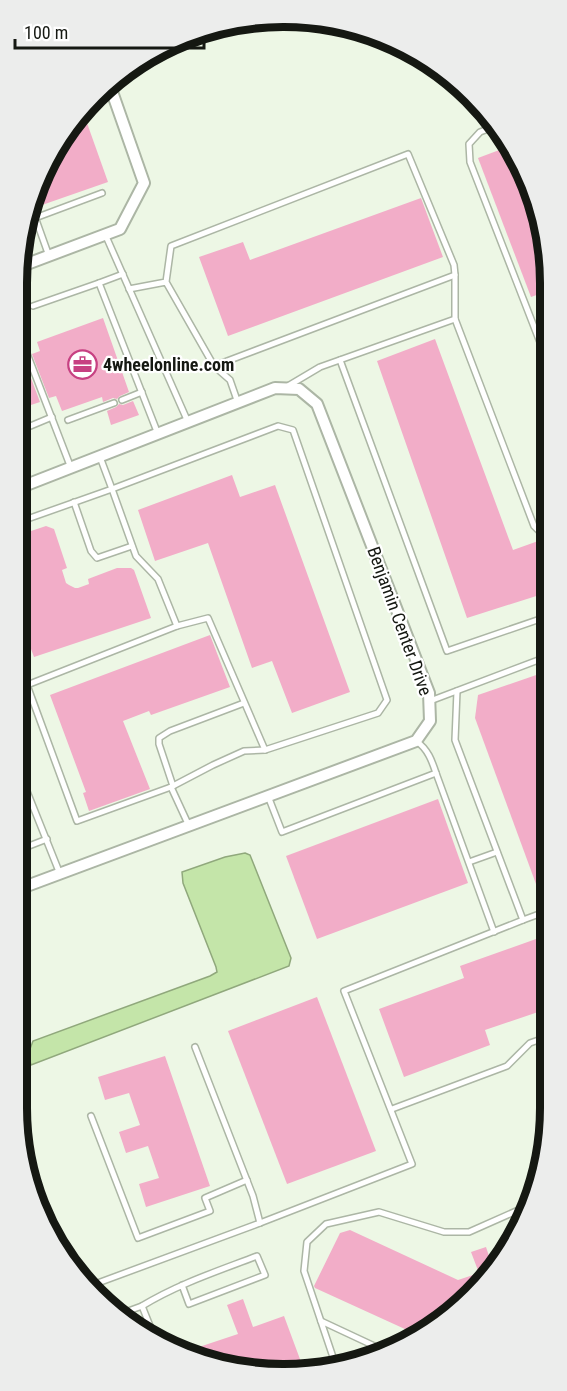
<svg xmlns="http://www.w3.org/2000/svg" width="567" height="1391" viewBox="0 0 567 1391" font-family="'Roboto Condensed',sans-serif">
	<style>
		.water { fill: #c4e5a9; stroke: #90a87c; stroke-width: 1.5 }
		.building { fill: #f2adc8 }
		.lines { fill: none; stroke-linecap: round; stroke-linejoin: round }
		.service-casing { stroke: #acb6a5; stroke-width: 8 }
		.minor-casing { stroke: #acb6a5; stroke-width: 14 }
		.service { stroke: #fff; stroke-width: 5 }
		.minor { stroke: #fff; stroke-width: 10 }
		.labels { text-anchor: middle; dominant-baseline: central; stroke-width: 4.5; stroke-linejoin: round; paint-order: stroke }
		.poi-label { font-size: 18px; font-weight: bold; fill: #151812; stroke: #fff; text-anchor: start }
		.street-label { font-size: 18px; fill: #151812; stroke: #fff }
		.rim { fill: none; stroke: #151812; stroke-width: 8 }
	</style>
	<rect width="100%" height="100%" fill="#edf7e5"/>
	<path class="water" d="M245,853L250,855L291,958L289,966L31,1065L28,1054L33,1041L210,976L217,972L216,967L183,883L182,872L225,857Z"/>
	<g class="building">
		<path d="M82,109L108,182L42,205L36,188Z"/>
		<path d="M510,146L523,166L548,248V291L531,297L478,158Z"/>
		<path d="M421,198L443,257L228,336L199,257L243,242L250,260Z"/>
		<path d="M103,318L129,392L120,396L117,399L113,398L103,402L102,397L62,411L56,396L49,398L32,354L40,351L37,342Z"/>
		<path d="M435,339L513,550L541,540L546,545L549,554V592L467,618L377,361Z"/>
		<path d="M23,357L40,402L16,410V360Z"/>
		<path d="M133,401L139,415L111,425L107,411L116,407L119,404L123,405Z"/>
		<path d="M232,475L240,497L275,485L350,692L292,713L272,661L252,668L208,543L155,561L138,510Z"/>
		<path d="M46,526L54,529L67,568L62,570L66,583L69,585L75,588H78L89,584L88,579L117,568H131L134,570L151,618L34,657L16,609V536Z"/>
		<path d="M210,635L230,687L151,715L149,711L123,721L150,789L89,811L83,793L86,792L50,695Z"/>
		<path d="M542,673L549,694L550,879L536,884L475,718L478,695Z"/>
		<path d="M438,799L468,883L317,939L286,856Z"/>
		<path d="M550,934V987L545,988L550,1008L485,1030L490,1045L404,1077L379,1009L464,978L460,966Z"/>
		<path d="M317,997L376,1151L287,1184L228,1031Z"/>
		<path d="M165,1056L210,1186L146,1207L139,1184L159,1178L148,1146L126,1153L119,1132L140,1125L129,1093L105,1100L98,1077Z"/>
		<path d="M350,1230L458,1280L479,1273L471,1252L486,1247L493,1268L497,1266L495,1270L432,1330L418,1335L315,1288L314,1286L340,1233Z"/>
		<path d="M243,1299L253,1327L284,1316L304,1370L248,1372L187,1351L238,1334L227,1305Z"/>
	</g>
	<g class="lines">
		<defs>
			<g id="service">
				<path d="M496,126L480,132L469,144L470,162L545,355L548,353"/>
				<path d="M30,203L49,256"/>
				<path d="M35,218L102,193"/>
				<path d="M105,234L188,422"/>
				<path d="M123,274L99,283L158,434"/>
				<path d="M129,289L166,282L171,246L408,154L454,265L455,275L214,366L166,282"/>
				<path d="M33,306L99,283"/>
				<path d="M455,319L534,526L549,541"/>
				<path d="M16,325L71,468"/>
				<path d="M340,360L447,651L549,616"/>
				<path d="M214,366L230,380L238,403"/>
				<path d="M288,386L320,367L455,319V275"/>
				<path d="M122,400L142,392"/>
				<path d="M68,420L114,403"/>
				<path d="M278,426L293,430L387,700L378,713L265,750L208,618L177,626L158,579L136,556L112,489Z"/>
				<path d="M16,432L52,417"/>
				<path d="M74,502L91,551L97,558L132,546"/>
				<path d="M16,523L112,489L100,457"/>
				<path d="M16,660L27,685L177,626"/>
				<path d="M27,685L77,821L171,787L213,765L244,751L265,750"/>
				<path d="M457,691L455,740L523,920L550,910"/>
				<path d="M430,701L549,656"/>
				<path d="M416,741C428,749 432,761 436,773"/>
				<path d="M16,764L60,874"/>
				<path d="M173,786L159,744V738L170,731L244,703"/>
				<path d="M171,787L189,826"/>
				<path d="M268,796L282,832L436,773L494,932"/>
				<path d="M16,851L47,839"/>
				<path d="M469,862L497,852"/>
				<path d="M195,1047L253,1196L260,1223"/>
				<path d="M392,1109L507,1066L530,1043L550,1036"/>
				<path d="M91,1116L138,1238L210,1211L205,1198L247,1180"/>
				<path d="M87,1287L260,1223L412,1164L344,991L523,920"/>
				<path d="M142,1306C178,1284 218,1271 257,1256L265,1275L189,1304L182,1285"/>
				<path d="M120,1314L142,1306L156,1341"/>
				<path d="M321,1321L383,1350"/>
				<path d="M337,1369L304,1271L307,1242L326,1224L379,1212L444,1232H469L523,1208L537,1188"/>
			</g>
			<g id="minor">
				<path d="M19,267L120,229L144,183L110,86"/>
				<path d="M16,489L275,388L299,389L317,404L429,693L430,721L416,741L16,890"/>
			</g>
		</defs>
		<use href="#service" class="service-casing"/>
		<use href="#minor" class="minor-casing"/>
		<use href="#service" class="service"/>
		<use href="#minor" class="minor"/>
	</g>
	<defs>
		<symbol id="office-ring" viewBox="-11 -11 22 22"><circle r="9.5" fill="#fff" stroke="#c74182" stroke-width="1.5"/><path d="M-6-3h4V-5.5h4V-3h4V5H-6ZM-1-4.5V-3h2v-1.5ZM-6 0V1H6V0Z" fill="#c74182"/></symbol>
	</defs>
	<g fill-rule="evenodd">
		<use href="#office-ring" x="66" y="348" width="33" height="33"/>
	</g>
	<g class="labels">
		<g class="poi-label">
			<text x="103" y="364">4wheelonline.com</text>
		</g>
		<g class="street-label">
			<text transform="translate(400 621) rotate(70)">Benjamin Center Drive</text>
		</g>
	</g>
	<path d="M0 0H567V1391H0ZM283 27H284A256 256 0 0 1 540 283V1108A256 256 0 0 1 284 1364H283A256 256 0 0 1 27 1108V283A256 256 0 0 1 283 27Z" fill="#ecedec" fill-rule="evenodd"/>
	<path class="rim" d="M283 27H284A256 256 0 0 1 540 283V1108A256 256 0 0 1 284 1364H283A256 256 0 0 1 27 1108V283A256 256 0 0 1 283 27Z"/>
	<path d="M15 39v9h189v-9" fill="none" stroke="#151812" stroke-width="3"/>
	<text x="24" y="39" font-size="18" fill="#151812" stroke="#ffffff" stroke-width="4.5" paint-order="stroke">100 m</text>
</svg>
